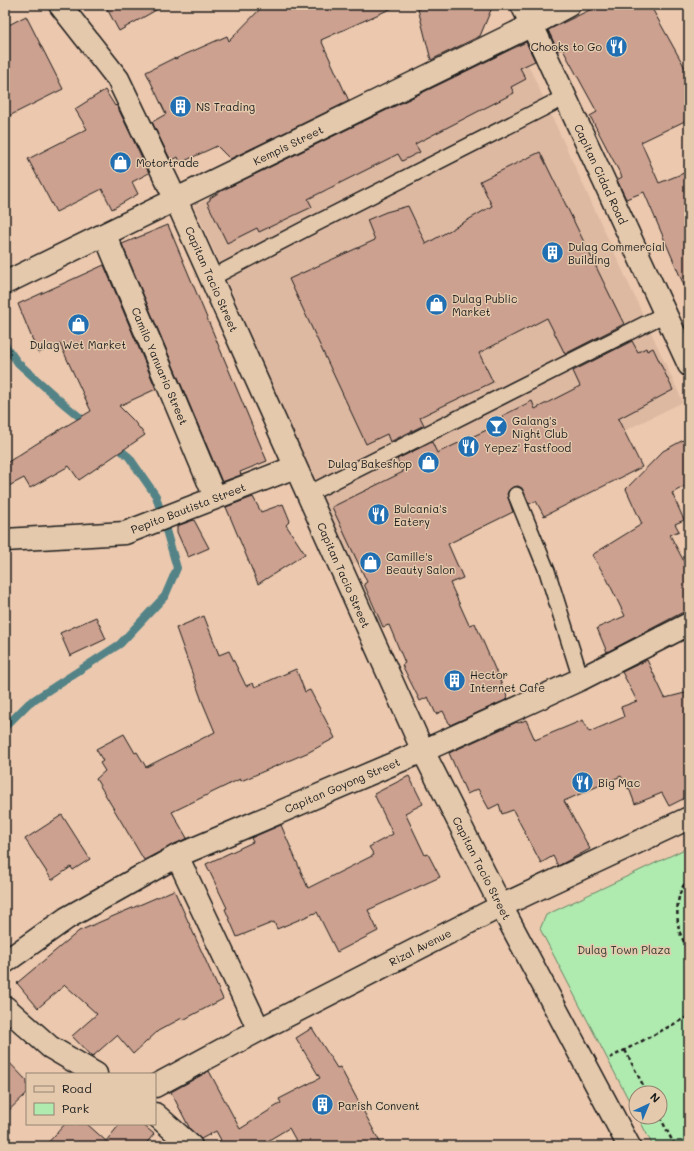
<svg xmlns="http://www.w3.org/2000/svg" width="694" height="1151" viewBox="0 0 694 1151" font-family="Mali,sans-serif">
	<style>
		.built { fill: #deb9a2 }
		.green { fill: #afeaaf; stroke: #668366 }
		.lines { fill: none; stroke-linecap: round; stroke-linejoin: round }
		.stream { stroke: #528386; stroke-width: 8 }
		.building { fill: #cca190; stroke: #1c1c1c }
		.service-casing { stroke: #1c1c1c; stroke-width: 18 }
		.minor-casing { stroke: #1c1c1c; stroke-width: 25 }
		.tertiary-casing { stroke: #1c1c1c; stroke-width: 25 }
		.path { stroke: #1c1c1c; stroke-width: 2.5; stroke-dasharray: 4 3; stroke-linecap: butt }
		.service { stroke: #e4c9ac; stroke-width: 15 }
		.minor { stroke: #e4c9ac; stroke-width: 22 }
		.tertiary { stroke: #e4c9ac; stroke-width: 22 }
		.labels { text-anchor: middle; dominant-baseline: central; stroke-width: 3; stroke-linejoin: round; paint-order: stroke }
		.poi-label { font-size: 11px; fill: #1c1c1c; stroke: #e4c9ac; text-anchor: start }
		.street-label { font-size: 11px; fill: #1c1c1c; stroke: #e4c9ac }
		.park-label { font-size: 11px; fill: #323b32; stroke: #e4c9ac }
	</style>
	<rect width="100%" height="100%" fill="#ecc8ae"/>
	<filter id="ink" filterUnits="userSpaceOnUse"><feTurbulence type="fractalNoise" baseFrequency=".025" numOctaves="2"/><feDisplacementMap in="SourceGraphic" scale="8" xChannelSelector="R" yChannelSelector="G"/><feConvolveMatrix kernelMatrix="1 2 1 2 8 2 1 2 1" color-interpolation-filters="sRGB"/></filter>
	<g filter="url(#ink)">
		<path class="built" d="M520,47L683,402L351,565L194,206Z"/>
		<path class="green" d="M689,847V1146H653L638,1117H660V1093H636V1114L540,929L546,915Z"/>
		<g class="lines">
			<g class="stream">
				<path d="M5,345L18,363L65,405L88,424"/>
				<path d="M5,727L29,703L120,644L165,596L177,568L156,496L129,457L113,444"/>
			</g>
		</g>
		<g class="building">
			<path d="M105,5H165L119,31Z"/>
			<path d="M264,5H399L321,40L349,101L230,159L217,146L180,163L178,157L171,161L152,122L166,114L146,72L174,58L175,59L227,36L229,41Z"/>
			<path d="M417,5H493L480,36L431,60Z"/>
			<path d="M600,5H650L689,75V119L641,142L659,183L689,171V297L644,192L626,199L617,180L622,177L590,116L597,112L562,48L558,51L548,30Z"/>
			<path d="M26,16L63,89L5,118V27Z"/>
			<path d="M526,42L535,61L520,68L526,79L511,87L514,93L415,144L420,152L402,161L398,154L308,199L312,207L259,232L257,228L227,243L207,202L210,200V198L223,190Z"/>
			<path d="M105,90L115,106L116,105L118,108L149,173L132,182L138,194L112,209L102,189L56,212L28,159L87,129L75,109Z"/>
			<path d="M540,152L624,324L565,354L547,318L479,353L493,382L420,417L424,425L390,442L387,434L366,444L289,279L375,240L367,220L386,212L408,206L426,244L492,206L480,181Z"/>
			<path d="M168,225L267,461L240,472L241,475L222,482L122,244Z"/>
			<path d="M104,265L156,389L119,406L133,420L145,435L79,480L69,466L30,488L24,478L5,488V464L36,444L91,411L60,344L38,353L18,304Z"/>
			<path d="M632,341L638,352L646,348L647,351L653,348L673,390L618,419L642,467L544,516L536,501L529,504L522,488L518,486L513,487L509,490L507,494L513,512L448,544L463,578L450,583L469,625L475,623L508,699L450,725L443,711L436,714L428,697L420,701L402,665L405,663L389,625L383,627L364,584L367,582L332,507L403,472L397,459L432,442L437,453L504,422L502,416L532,401L535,409L580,386L573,371Z"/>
			<path d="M689,437V484L672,493L684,520L675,524L679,531L670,535L689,571V609L607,652L597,628L625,616L607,579L592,555L642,524L626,489L663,451Z"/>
			<path d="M253,497L261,512L283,504L290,521L286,525L305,554L258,584L226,507Z"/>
			<path d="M194,520L209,548L188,557L177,532V526Z"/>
			<path d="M204,616L219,655L229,651L246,686L253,683L255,687L296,669L305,692L310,690L335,738L309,752L241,781L240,779L172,812L187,838L144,860L96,779L105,771L100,763L103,761L96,749L124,734L135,753L137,752L146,767L215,732L202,701L176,628Z"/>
			<path d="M96,617L106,639L70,656L60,633Z"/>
			<path d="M647,660L665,698L689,692V796L669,806L662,793L635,804L629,788L628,789L621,776L564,801L590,849L558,866L553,856L541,863L513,810L502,814L499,804L489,809L478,789L467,794L449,753L517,722L518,723L526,720L535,740L583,720L589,732L624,717L621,707L637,701L622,672Z"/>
			<path d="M409,776L423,804L405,813L425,855L428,854L440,877L368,910L378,931L337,952L317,912L277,929L274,922L237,937L225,909L227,908L206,864L253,842L251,838L281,825L308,888L374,855L369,847L393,834L374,794Z"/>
			<path d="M62,815L90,859L73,870L71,867L52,880L25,839Z"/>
			<path d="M174,890L223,999L183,1020L182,1018L158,1031L133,1054L117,1035L92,1057L72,1036L97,1014L65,985L38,1008L17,983L79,931Z"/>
			<path d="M312,1028L337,1068L340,1067L382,1146H299L289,1128L259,1146H212L221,1140L216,1131L201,1139L190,1129L171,1092L209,1071L240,1129L281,1103L279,1099L320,1078L296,1038Z"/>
			<path d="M5,1058L27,1081V1093L5,1114Z"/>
			<path d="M65,1124H87L106,1141L120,1124H142L154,1134L144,1146H45Z"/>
		</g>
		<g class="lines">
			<defs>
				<g id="service">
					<path d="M211,278L305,229L565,97"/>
					<path d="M308,494L665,314"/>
					<path d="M516,495L547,571L581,679"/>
				</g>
				<g id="minor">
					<path d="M60,5L118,79L176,200L423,751L501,906L629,1146"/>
					<path d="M522,5L532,25L689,365"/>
					<path d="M105,235L215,497"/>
					<path d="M5,283L532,25L569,5"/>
					<path d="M5,540L125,533L295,467"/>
					<path d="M177,856L259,1030"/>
					<path d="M5,962L67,918L177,856L423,751L581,679L689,624"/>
					<path d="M155,1114L191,1146"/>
				</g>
				<g id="tertiary">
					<path d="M5,1007L50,1047L96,1074"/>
					<path d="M155,1086L259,1030L501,906L689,818"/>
				</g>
			</defs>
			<use href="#service" class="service-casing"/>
			<use href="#minor" class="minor-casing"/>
			<use href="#tertiary" class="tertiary-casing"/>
			<g class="path">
				<path d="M689,879C676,890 676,914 679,930C681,937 686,945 689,953"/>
				<path d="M625,1050L647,1093"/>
				<path d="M610,1058L689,1016"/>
				<path d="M660,1117L675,1146"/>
			</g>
			<use href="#service" class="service"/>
			<use href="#minor" class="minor"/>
			<use href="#tertiary" class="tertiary"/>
		</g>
	</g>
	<defs>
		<symbol id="restaurant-disc" viewBox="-11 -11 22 22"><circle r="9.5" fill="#1f6fb2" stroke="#e4c9ac"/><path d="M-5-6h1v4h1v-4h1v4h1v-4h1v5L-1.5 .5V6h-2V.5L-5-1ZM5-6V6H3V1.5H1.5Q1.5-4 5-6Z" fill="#fff"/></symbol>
		<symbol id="building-disc" viewBox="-11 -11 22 22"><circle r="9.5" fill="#1f6fb2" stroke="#e4c9ac"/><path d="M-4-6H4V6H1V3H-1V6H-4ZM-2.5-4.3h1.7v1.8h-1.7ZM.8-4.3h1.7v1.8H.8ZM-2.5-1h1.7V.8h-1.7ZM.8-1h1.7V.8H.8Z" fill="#fff"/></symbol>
		<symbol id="shop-disc" viewBox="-11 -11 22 22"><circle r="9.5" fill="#1f6fb2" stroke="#e4c9ac"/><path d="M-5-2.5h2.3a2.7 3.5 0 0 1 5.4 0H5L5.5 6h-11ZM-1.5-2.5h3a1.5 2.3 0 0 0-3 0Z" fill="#fff"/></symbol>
		<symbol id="bar-disc" viewBox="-11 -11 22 22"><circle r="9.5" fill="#1f6fb2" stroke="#e4c9ac"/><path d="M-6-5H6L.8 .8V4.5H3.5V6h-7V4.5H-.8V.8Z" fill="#fff"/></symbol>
	</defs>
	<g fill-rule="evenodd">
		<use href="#restaurant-disc" x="604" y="34" width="25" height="25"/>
		<use href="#building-disc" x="168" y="94" width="25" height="25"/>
		<use href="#shop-disc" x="108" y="150" width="25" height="25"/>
		<use href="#building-disc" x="540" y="240" width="25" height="25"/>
		<use href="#shop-disc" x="424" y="292" width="25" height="25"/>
		<use href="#shop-disc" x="66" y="312" width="25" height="25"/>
		<use href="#bar-disc" x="484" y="414" width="25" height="25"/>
		<use href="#restaurant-disc" x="456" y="434" width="25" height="25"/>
		<use href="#shop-disc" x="416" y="450" width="25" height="25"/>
		<use href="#restaurant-disc" x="366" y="502" width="25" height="25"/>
		<use href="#shop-disc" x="358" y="550" width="25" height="25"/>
		<use href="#building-disc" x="442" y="668" width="25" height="25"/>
		<use href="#restaurant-disc" x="570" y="770" width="25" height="25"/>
		<use href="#building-disc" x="310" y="1092" width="25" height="25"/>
	</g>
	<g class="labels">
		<g class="poi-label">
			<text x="602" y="46" text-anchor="end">Chooks to Go</text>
			<text x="196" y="106">NS Trading</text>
			<text x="136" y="162">Motortrade</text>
			<text x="568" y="246">Dulag Commercial<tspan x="568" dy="13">Building</tspan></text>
			<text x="452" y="298">Dulag Public<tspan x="452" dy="13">Market</tspan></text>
			<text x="78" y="344" text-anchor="middle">Dulag Wet Market</text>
			<text x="512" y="420">Galang's<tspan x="512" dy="13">Night Club</tspan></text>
			<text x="484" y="447">Yepez' Fastfood</text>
			<text x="412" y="463" text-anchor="end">Dulag Bakeshop</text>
			<text x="394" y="508">Bulcania's<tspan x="394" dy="13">Eatery</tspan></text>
			<text x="386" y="556">Camille's<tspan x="386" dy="13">Beauty Salon</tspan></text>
			<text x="470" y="674">Hector<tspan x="470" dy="13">Internet Cafe</tspan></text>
			<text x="598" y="782">Big Mac</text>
			<text x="338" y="1105">Parish Convent</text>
		</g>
		<g class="street-label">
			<text transform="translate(288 145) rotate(-26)">Kempis Street</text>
			<text transform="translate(601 174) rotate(65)">Capitan Cidad Road</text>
			<text transform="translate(212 279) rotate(66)">Capitan Tacio Street</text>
			<text transform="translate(160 366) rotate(67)">Camilo Yanuario Street</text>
			<text transform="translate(188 508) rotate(-21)">Pepito Bautista Street</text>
			<text transform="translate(344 575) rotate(66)">Capitan Tacio Street</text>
			<text transform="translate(342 785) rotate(-23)">Capitan Goyong Street</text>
			<text transform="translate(482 868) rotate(63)">Capitan Tacio Street</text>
			<text transform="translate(420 947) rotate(-27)">Rizal Avenue</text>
		</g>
		<g class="park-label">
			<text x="624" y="949">Dulag Town Plaza</text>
		</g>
	</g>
	<rect width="694" height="1151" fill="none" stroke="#e4c9ac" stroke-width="20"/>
	<rect x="10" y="10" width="674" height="1131" fill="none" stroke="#1c1c1c" stroke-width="1.5" filter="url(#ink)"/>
	<rect x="26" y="1073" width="130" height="52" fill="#e4c9ac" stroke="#948472"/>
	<rect x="34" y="1086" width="20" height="6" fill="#e4c9ac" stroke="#948472"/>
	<text x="62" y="1093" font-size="12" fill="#1c1c1c">Road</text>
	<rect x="34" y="1103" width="20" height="12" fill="#afeaaf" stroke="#948472"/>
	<text x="62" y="1113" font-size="12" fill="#1c1c1c">Park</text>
	<g transform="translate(648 1105) rotate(44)"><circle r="19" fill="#e4c9ac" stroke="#948472"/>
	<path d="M0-3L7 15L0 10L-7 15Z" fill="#1f6fb2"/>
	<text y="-6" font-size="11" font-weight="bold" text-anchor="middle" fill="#1c1c1c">N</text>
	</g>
</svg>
